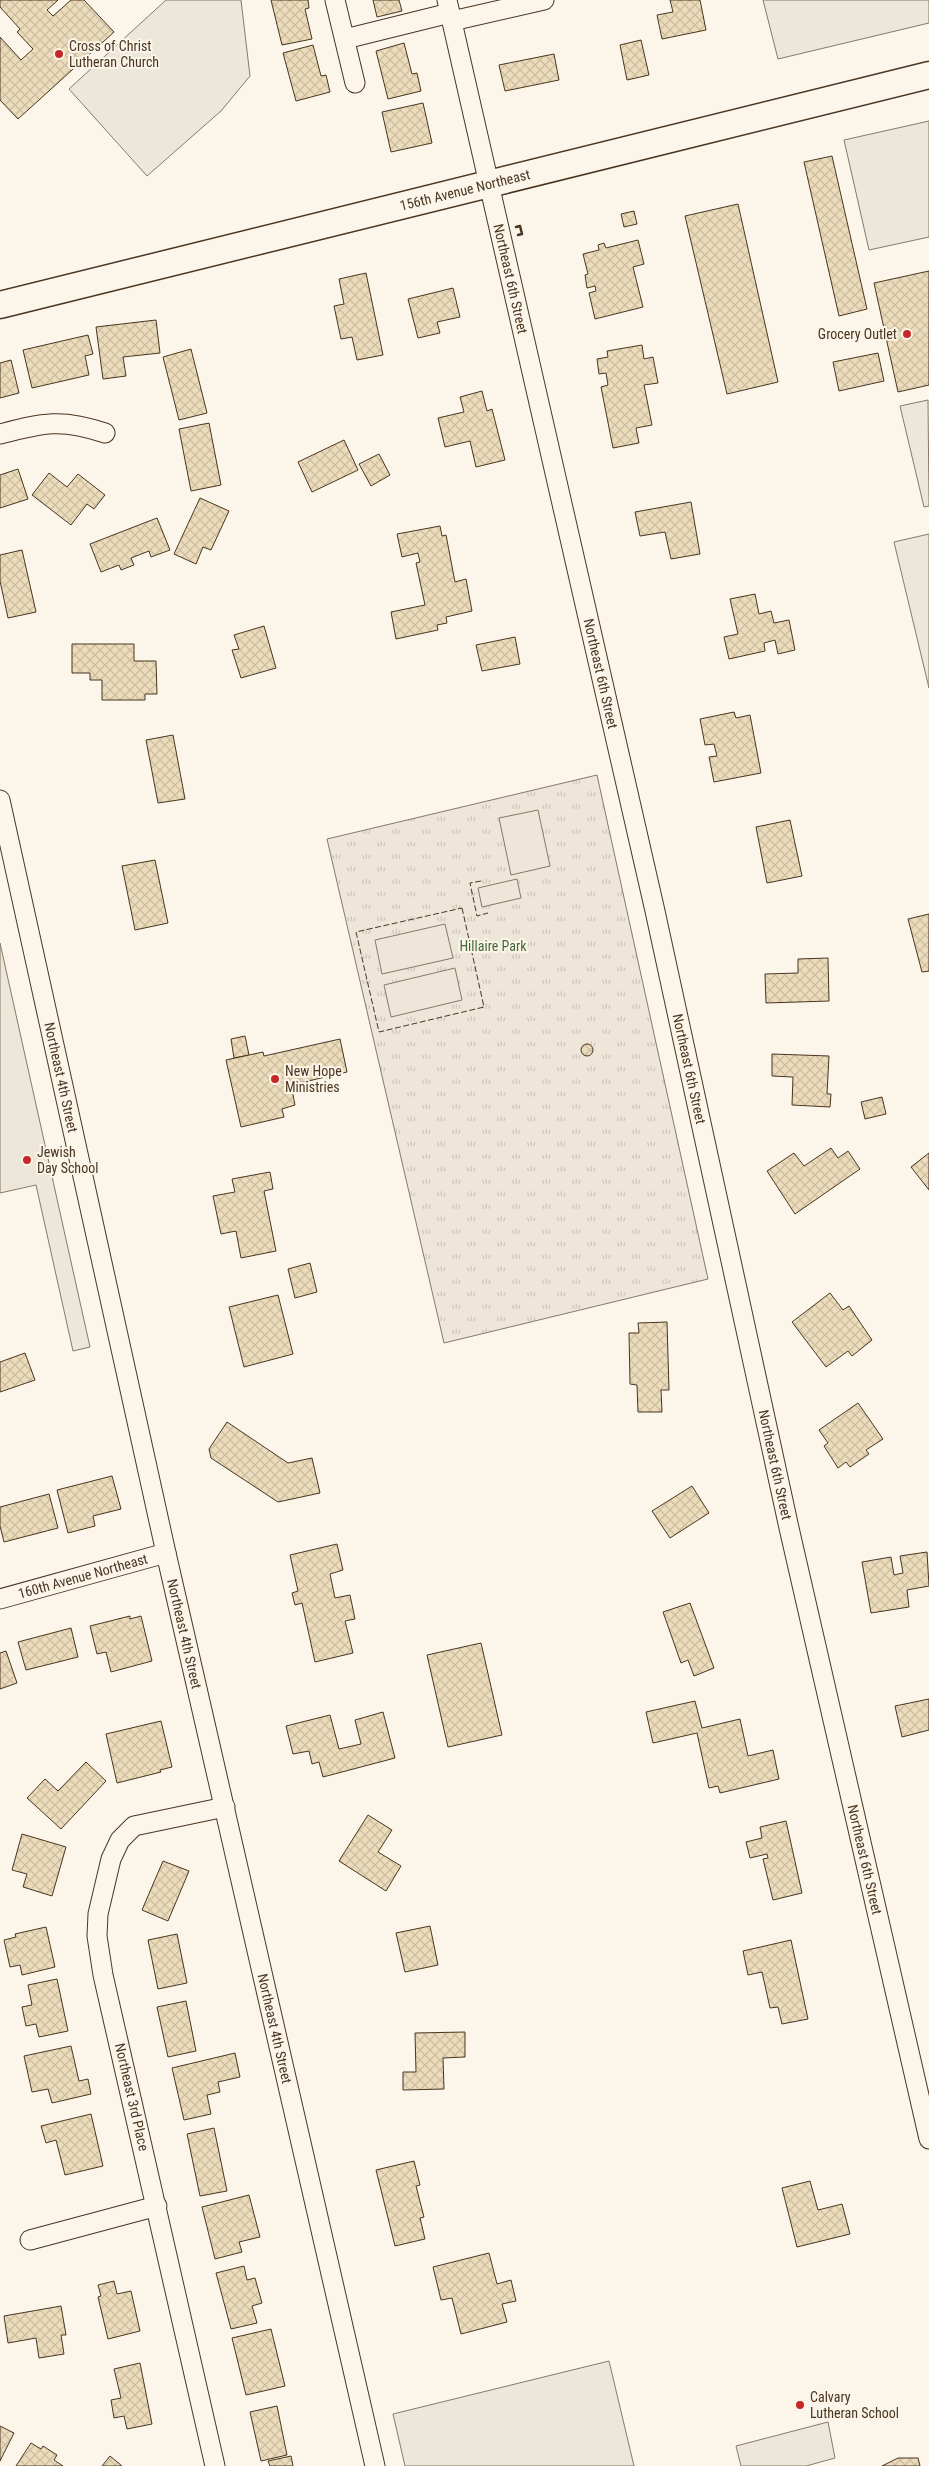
<svg xmlns="http://www.w3.org/2000/svg" width="929" height="2466" viewBox="0 0 929 2466" font-family="'Roboto Condensed',sans-serif">
	<style>
		.grass { fill: url(#grass-tufts); stroke: #887966 }
		.pitch { fill: #ede6d9; stroke: #887966 }
		.parking { fill: #ede7d9; stroke: #887966 }
		.building { fill: url(#building-cross-hatch); stroke: #4a3520 }
		.lines { fill: none; stroke-linecap: round; stroke-linejoin: round }
		.street-casing { stroke: #4a3520; stroke-width: 21 }
		.secondary-casing { stroke: #4a3520; stroke-width: 29 }
		.street { stroke: #fbf6e9; stroke-width: 19 }
		.secondary { stroke: #fbf6e9; stroke-width: 26 }
		.fence { stroke: #4a3520; stroke-width: 1; stroke-dasharray: 6 2.5; stroke-linecap: butt }
		.wall { stroke: #4a3520; stroke-width: 2.5 }
		.poi-dot { fill: #c62828; stroke: #fbf6e9; stroke-width: 2 }
		.labels { text-anchor: middle; dominant-baseline: central; stroke-width: 4; stroke-linejoin: round; paint-order: stroke }
		.poi-label { font-size: 14px; fill: #4a3520; stroke: #fbf6e9; text-anchor: start }
		.street-label { font-size: 14px; fill: #4a3520; stroke: #fbf6e9 }
		.park-label { font-size: 14px; fill: #436837; stroke: #fbf6e9 }
	</style>
	<defs>
		<pattern id="grass-tufts" width="24" height="20" patternUnits="userSpaceOnUse" patternTransform="scale(1.25)"><rect width="24" height="20" fill="#ede6d9"/><path d="M3 7l-1-3M5 7V3M7 7l1-3M15 17l-1-3M17 17v-4M19 17l1-3" fill="none" stroke="#cdc6ba"/></pattern>
		<pattern id="building-cross-hatch" width="8" height="8" patternUnits="userSpaceOnUse" patternTransform="scale(1.25)"><rect width="8" height="8" fill="#ecdcbc"/><path d="M0 0l8 8M0 8l8-8" fill="none" stroke="#ccbda1"/></pattern>
	</defs>
	<rect width="100%" height="100%" fill="#fbf6e9"/>
	<path class="grass" d="M597,775L708,1279L444,1343L327,839Z"/>
	<g class="pitch">
		<path d="M538,810L550,866L511,875L499,818Z"/>
		<path d="M517,879L521,898L482,907L478,888Z"/>
		<path d="M445,924L453,958L382,974L375,940Z"/>
		<path d="M455,968L462,1000L391,1017L384,985Z"/>
	</g>
	<g class="parking">
		<path d="M166,0H241L250,76L221,111L147,176L69,89Z"/>
		<path d="M763,0H929V23L778,59Z"/>
		<path d="M929,121V237L869,250L844,140Z"/>
		<path d="M928,400L929,506L924,507L900,406Z"/>
		<path d="M929,534V688L894,542Z"/>
		<path d="M0,943L90,1347L73,1351L36,1185L0,1193Z"/>
		<path d="M609,2361L634,2466H405L393,2414Z"/>
		<path d="M828,2422L835,2458L806,2466H741L736,2446Z"/>
	</g>
	<g class="building">
		<path d="M0,0H58L47,10L53,16L71,0H84L114,32L18,119L0,100V37L21,60L33,49L17,32L20,29L0,7Z"/>
		<path d="M271,0H308L309,8L305,9L312,39L282,45Z"/>
		<path d="M373,0H399L402,11L377,17Z"/>
		<path d="M670,0H700L706,30L662,39L657,15L673,12Z"/>
		<path d="M641,40L649,75L627,80L620,45Z"/>
		<path d="M404,43L412,74L417,73L421,91L388,99L376,51Z"/>
		<path d="M313,45L321,76L326,75L330,92L296,101L283,53Z"/>
		<path d="M554,54L559,80L505,91L499,65Z"/>
		<path d="M423,103L432,143L391,152L382,112Z"/>
		<path d="M832,156L867,309L839,316L804,162Z"/>
		<path d="M738,204L778,382L727,394L685,216Z"/>
		<path d="M634,211L637,224L624,227L621,214Z"/>
		<path d="M638,240L644,264L633,267L643,307L595,319L589,293L596,291L595,286L587,288L585,275L588,274L583,254L599,250L598,245L604,243L606,248Z"/>
		<path d="M929,271V385L898,392L874,283Z"/>
		<path d="M366,273L383,355L357,360L352,337L341,339L334,306L344,304L339,279Z"/>
		<path d="M453,288L460,317L437,322L440,333L418,338L408,299Z"/>
		<path d="M156,320L160,353L123,357L126,376L103,379L96,327Z"/>
		<path d="M88,335L93,354L85,356L89,375L32,388L23,350Z"/>
		<path d="M642,345L644,359L653,357L658,383L644,385L652,425L636,428L639,443L613,448L601,387L608,385L606,373L599,374L597,359L608,357L607,351Z"/>
		<path d="M191,349L207,413L179,420L163,357Z"/>
		<path d="M878,353L884,381L839,391L833,362Z"/>
		<path d="M11,360L19,393L0,398V363Z"/>
		<path d="M482,391L487,411L492,409L505,460L476,467L470,441L445,447L438,418L464,412L460,397Z"/>
		<path d="M209,423L221,485L191,491L179,429Z"/>
		<path d="M344,440L358,470L312,492L298,462Z"/>
		<path d="M379,454L390,475L371,486L359,464Z"/>
		<path d="M18,469L28,499L0,508V475Z"/>
		<path d="M49,473L67,487L78,474L105,495L94,509L87,504L71,525L32,495Z"/>
		<path d="M200,498L229,511L211,550L203,547L196,564L174,554Z"/>
		<path d="M691,502L700,554L671,559L665,532L640,536L635,512Z"/>
		<path d="M157,518L170,550L151,557L149,551L131,558L134,565L121,570L119,565L101,572L90,544Z"/>
		<path d="M440,526L442,536L446,535L455,582L466,579L472,611L446,617L447,623L437,625L438,630L396,639L391,612L425,605L416,563L420,562L418,553L402,557L397,534Z"/>
		<path d="M22,550L36,612L8,618L0,581V555Z"/>
		<path d="M755,594L759,614L771,611L774,623L789,620L795,650L778,654L775,640L764,643L765,651L729,659L724,637L738,634L730,599Z"/>
		<path d="M264,626L276,668L241,678L232,650L239,649L234,635Z"/>
		<path d="M515,637L520,664L482,671L476,645Z"/>
		<path d="M72,644H134V661H156L157,694H145V700H102V680H90V673H72Z"/>
		<path d="M734,712L736,718L750,715L761,773L714,782L709,757L717,756L714,744L705,745L700,719Z"/>
		<path d="M173,735L185,799L158,803L146,740Z"/>
		<path d="M790,820L802,876L767,883L756,827Z"/>
		<path d="M155,860L168,923L135,930L122,866Z"/>
		<path d="M929,914V971L922,972L908,919Z"/>
		<path d="M828,958L829,1001L766,1003L765,974L798,973V959Z"/>
		<path d="M245,1036L249,1055L234,1058L231,1039Z"/>
		<path d="M340,1039L347,1072L291,1085L295,1105L282,1109L284,1117L241,1127L226,1060L263,1052L264,1056Z"/>
		<circle cx="587" cy="1050" r="6"/>
		<path d="M772,1054L829,1056L827,1094H831L830,1107L792,1105L793,1077L772,1076Z"/>
		<path d="M882,1097L886,1114L865,1119L861,1102Z"/>
		<path d="M831,1148L838,1158L848,1151L860,1169L795,1214L767,1171L794,1153L804,1166Z"/>
		<path d="M929,1153V1190L911,1167Z"/>
		<path d="M270,1172L273,1189L264,1191L276,1251L241,1258L236,1231L221,1234L213,1196L235,1192L232,1179Z"/>
		<path d="M310,1263L317,1292L295,1298L288,1269Z"/>
		<path d="M830,1293L843,1310L849,1306L872,1340L852,1356L848,1351L826,1367L792,1322Z"/>
		<path d="M278,1295L293,1354L244,1367L229,1307Z"/>
		<path d="M667,1322L669,1390H661L662,1412H638L637,1385L630,1384L629,1333H639L638,1323Z"/>
		<path d="M25,1353L35,1380L0,1392V1362Z"/>
		<path d="M858,1403L883,1439L866,1450L869,1454L850,1467L846,1462L838,1468L824,1446L828,1443L819,1430Z"/>
		<path d="M227,1422L288,1463L312,1458L320,1493L278,1502L211,1458L209,1449Z"/>
		<path d="M112,1476L121,1509L93,1516L95,1526L68,1533L57,1490Z"/>
		<path d="M692,1486L709,1513L670,1538L652,1511Z"/>
		<path d="M49,1494L58,1528L4,1542L0,1526V1507Z"/>
		<path d="M337,1544L343,1570L330,1574L335,1598L350,1595L355,1619L345,1621L353,1653L315,1662L302,1603L295,1605L292,1593L298,1591L290,1555Z"/>
		<path d="M927,1552L929,1586L907,1590L909,1607L871,1613L862,1562L891,1557L894,1575L903,1573L900,1556Z"/>
		<path d="M690,1603L714,1668L694,1676L688,1660L681,1663L663,1612Z"/>
		<path d="M130,1616V1619L141,1616L152,1661L111,1672L106,1652L97,1654L90,1626Z"/>
		<path d="M71,1628L78,1657L26,1670L18,1642Z"/>
		<path d="M481,1643L502,1735L448,1747L427,1655Z"/>
		<path d="M6,1651L17,1683L0,1689V1653Z"/>
		<path d="M929,1699V1730L902,1737L895,1706Z"/>
		<path d="M695,1701L702,1728L740,1719L748,1756L773,1750L779,1779L720,1793L718,1786L709,1788L697,1733L653,1743L646,1712Z"/>
		<path d="M383,1712L395,1758L323,1777L319,1762L312,1764L309,1751L293,1754L286,1726L330,1715L339,1749L361,1744L355,1720Z"/>
		<path d="M161,1721L172,1767L160,1770L161,1772L117,1783L106,1734Z"/>
		<path d="M86,1762L106,1781L61,1829L27,1798L45,1779L58,1791Z"/>
		<path d="M368,1815L392,1830L378,1852L401,1866L386,1891L339,1861Z"/>
		<path d="M786,1821L802,1893L773,1900L763,1859L768,1858L767,1854L750,1858L746,1842L762,1838L760,1827Z"/>
		<path d="M22,1834L66,1847L52,1896L23,1887L27,1874L12,1870Z"/>
		<path d="M163,1861L189,1871L168,1921L142,1910Z"/>
		<path d="M430,1926L438,1965L405,1972L396,1933Z"/>
		<path d="M46,1927L55,1967L22,1975L20,1965L10,1967L4,1940L16,1937L15,1934Z"/>
		<path d="M177,1934L187,1983L158,1989L148,1940Z"/>
		<path d="M791,1940L808,2019L782,2024L778,2007L770,2008L762,1972L748,1975L743,1951Z"/>
		<path d="M57,1979L68,2031L39,2037L36,2024L26,2026L22,2007L32,2005L28,1985Z"/>
		<path d="M186,2001L196,2051L168,2057L157,2007Z"/>
		<path d="M465,2032V2057L443,2058L444,2089L403,2090V2072H416L415,2033Z"/>
		<path d="M71,2046L79,2081L88,2079L91,2094L52,2103L48,2089L32,2092L24,2056Z"/>
		<path d="M235,2053L240,2077L218,2082L220,2092L207,2095L211,2114L184,2120L172,2068Z"/>
		<path d="M91,2114L103,2166L65,2175L56,2140L46,2143L41,2126Z"/>
		<path d="M214,2128L227,2191L200,2196L187,2134Z"/>
		<path d="M414,2161L420,2185L416,2186L424,2217L420,2218L425,2239L395,2246L376,2170Z"/>
		<path d="M810,2181L818,2210L842,2204L850,2234L797,2247L782,2188Z"/>
		<path d="M249,2195L260,2237L239,2242L242,2252L215,2259L202,2207Z"/>
		<path d="M489,2253L497,2284L511,2280L516,2301L502,2304L507,2322L461,2334L452,2298L441,2300L433,2267Z"/>
		<path d="M244,2266L247,2280L255,2278L262,2303L252,2306L257,2323L231,2329L216,2273Z"/>
		<path d="M114,2281L117,2294L131,2291L140,2331L108,2339L98,2297L101,2296L98,2285Z"/>
		<path d="M61,2306L66,2335H61L64,2354L39,2358L36,2338L8,2343L4,2316Z"/>
		<path d="M271,2329L285,2386L246,2395L232,2338Z"/>
		<path d="M140,2363L152,2424L127,2429L124,2416L114,2418L111,2400L121,2398L114,2369Z"/>
		<path d="M277,2406L287,2455L261,2461L250,2412Z"/>
		<path d="M0,2426L14,2433L0,2461Z"/>
		<path d="M31,2443L41,2449L43,2446L57,2455L54,2460L63,2466H16Z"/>
		<path d="M110,2456L122,2466H102Z"/>
		<path d="M291,2456L293,2466H270L268,2461Z"/>
		<path d="M898,2458H918L920,2466H882Z"/>
	</g>
	<g class="lines">
		<defs>
			<g id="street">
				<path d="M335,0L355,83"/>
				<path id="s1" d="M447,0L655,911L789,1528L929,2139"/>
				<path d="M452,21L544,0"/>
				<path d="M345,39L450,13"/>
				<path d="M0,434C43,423 61,418 105,433"/>
				<path id="s2" d="M0,800L166,1553L375,2466"/>
				<path id="s3" d="M0,1599L166,1553"/>
				<path d="M30,2240L157,2206"/>
				<path d="M215,2466L103,1975L97,1936L98,1914L111,1859L120,1840L134,1826L225,1807"/>
			</g>
			<g id="secondary">
				<path id="s4" d="M0,305L929,75"/>
			</g>
		</defs>
		<use href="#street" class="street-casing"/>
		<use href="#secondary" class="secondary-casing"/>
		<use href="#street" class="street"/>
		<use href="#secondary" class="secondary"/>
		<g class="fence">
			<path d="M481,881L470,883L477,916L488,913"/>
			<path d="M462,908L484,1007L379,1032L356,932Z"/>
		</g>
		<path class="wall" d="M516,227L520,226L522,234L518,235"/>
	</g>
	<g class="poi-dot">
		<circle cx="59" cy="54" r="5"/>
		<circle cx="907" cy="334" r="5"/>
		<circle cx="275" cy="1079" r="5"/>
		<circle cx="27" cy="1160" r="5"/>
		<circle cx="800" cy="2405" r="5"/>
	</g>
	<g class="labels">
		<g class="poi-label">
			<text x="69" y="46">Cross of Christ<tspan x="69" dy="16">Lutheran Church</tspan></text>
			<text x="897" y="334" text-anchor="end">Grocery Outlet</text>
			<text x="285" y="1071">New Hope<tspan x="285" dy="16">Ministries</tspan></text>
			<text x="37" y="1152">Jewish<tspan x="37" dy="16">Day School</tspan></text>
			<text x="810" y="2397">Calvary<tspan x="810" dy="16">Lutheran School</tspan></text>
		</g>
		<g class="street-label">
			<text stroke="none"><textPath href="#s4" startOffset="479">156th Avenue Northeast</textPath></text>
			<text stroke="none"><textPath href="#s1" startOffset="286">Northeast 6th Street</textPath></text>
			<text stroke="none"><textPath href="#s1" startOffset="691">Northeast 6th Street</textPath></text>
			<text stroke="none"><textPath href="#s1" startOffset="1096">Northeast 6th Street</textPath></text>
			<text stroke="none"><textPath href="#s2" startOffset="284">Northeast 4th Street</textPath></text>
			<text stroke="none"><textPath href="#s1" startOffset="1501">Northeast 6th Street</textPath></text>
			<text stroke="none"><textPath href="#s3" startOffset="86">160th Avenue Northeast</textPath></text>
			<text stroke="none"><textPath href="#s2" startOffset="854">Northeast 4th Street</textPath></text>
			<text stroke="none"><textPath href="#s1" startOffset="1906">Northeast 6th Street</textPath></text>
			<text stroke="none"><textPath href="#s2" startOffset="1259">Northeast 4th Street</textPath></text>
			<text transform="translate(132 2097) rotate(77)">Northeast 3rd Place</text>
		</g>
		<g class="park-label">
			<text x="493" y="946">Hillaire Park</text>
		</g>
	</g>
</svg>
